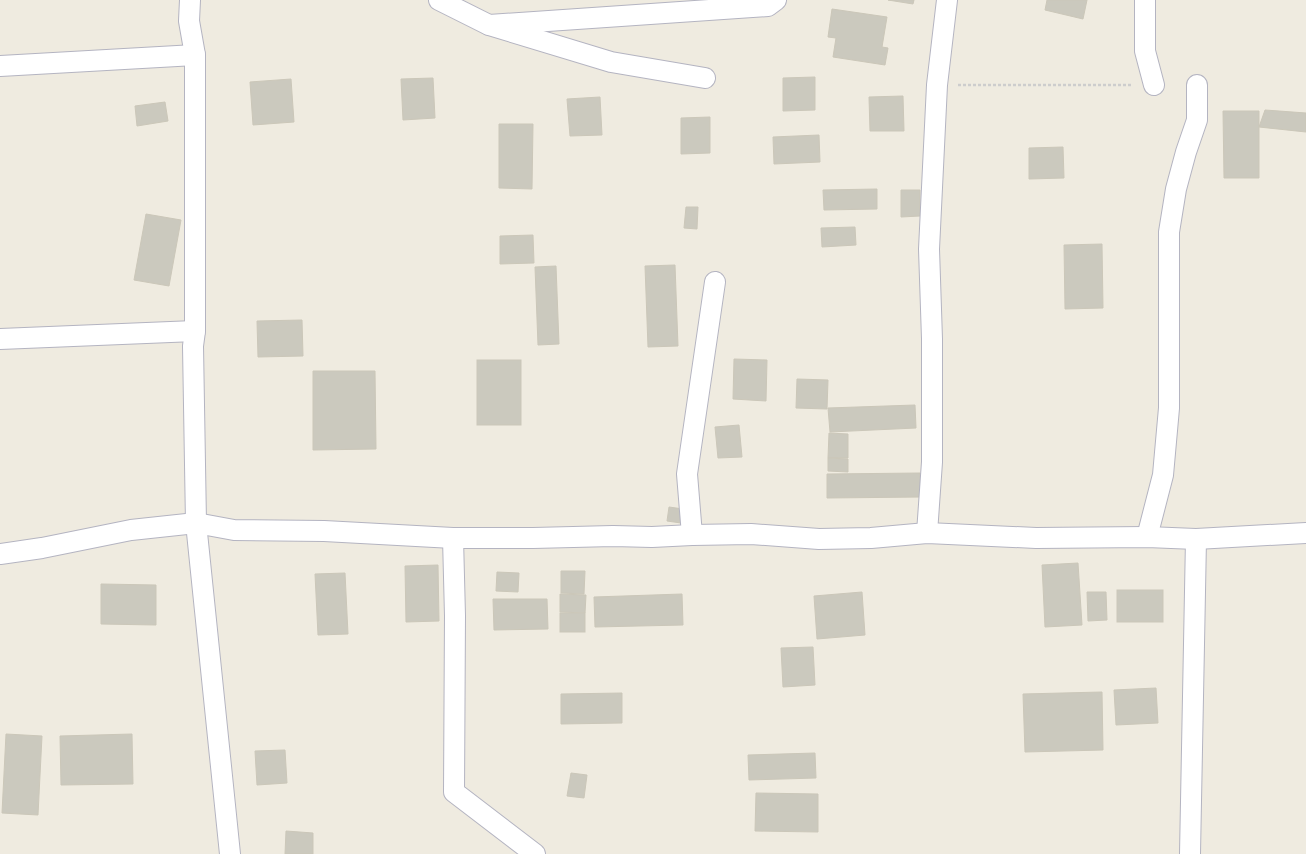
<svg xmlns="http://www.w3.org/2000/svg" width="1306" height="854" viewBox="0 0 1306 854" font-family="Ubuntu,sans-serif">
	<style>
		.building { fill: #cbc9be; stroke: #cbc7b9 }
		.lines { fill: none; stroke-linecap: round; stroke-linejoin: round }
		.minor-casing { stroke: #b4b4c1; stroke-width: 22 }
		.path { stroke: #cdcdcd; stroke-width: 2.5; stroke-dasharray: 3 2; stroke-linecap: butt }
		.minor { stroke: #fff; stroke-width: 20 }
	</style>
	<rect width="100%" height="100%" fill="#efebe0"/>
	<g class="building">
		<path d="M888,0H914L913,4Z"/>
		<path d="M1047,0H1087L1083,19L1045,10Z"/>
		<path d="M832,9L887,17L882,47L888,48L885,65L833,57L836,38L828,37Z"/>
		<path d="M815,77V110L783,111V78Z"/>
		<path d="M433,78L435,118L403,120L401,79Z"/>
		<path d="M291,79L294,122L253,125L250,82Z"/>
		<path d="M903,96L904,131H870L869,97Z"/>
		<path d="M600,97L602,135L570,136L567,99Z"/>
		<path d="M165,102L168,121L137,126L135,106Z"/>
		<path d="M1265,110L1306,113V132L1259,127Z"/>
		<path d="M1223,111H1259V178H1224Z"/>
		<path d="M710,117V153L681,154V118Z"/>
		<path d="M499,124H533L532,189L499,188Z"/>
		<path d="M819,135L820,162L774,164L773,137Z"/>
		<path d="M1063,147L1064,178L1029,179V148Z"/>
		<path d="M877,189V209L824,210L823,190Z"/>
		<path d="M901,190H920V216L901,217Z"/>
		<path d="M686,207H698L697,229L684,228Z"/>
		<path d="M146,214L181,220L169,286L134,280Z"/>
		<path d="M855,227L856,245L822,247L821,228Z"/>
		<path d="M533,235L534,263L500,264V236Z"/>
		<path d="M1102,244L1103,308L1065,309L1064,245Z"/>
		<path d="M675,265L678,346L648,347L645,266Z"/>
		<path d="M556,266L559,344L538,345L535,267Z"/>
		<path d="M302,320L303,356L258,357L257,321Z"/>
		<path d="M734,359L767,360L766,401L733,399Z"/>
		<rect x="477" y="360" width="44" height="65"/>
		<path d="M313,371H375L376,449L313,450Z"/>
		<path d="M797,379L828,380L827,409L796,408Z"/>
		<path d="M915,405L916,428L830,432L828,408Z"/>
		<path d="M739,425L742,457L718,458L715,427Z"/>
		<path d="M829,433L848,434V458H828Z"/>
		<path d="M828,458L848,459V472L828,471Z"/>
		<path d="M920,473L921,497L827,498V474Z"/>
		<path d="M669,507L683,509L681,523L667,521Z"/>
		<path d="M1078,563L1082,625L1045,627L1042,565Z"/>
		<path d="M438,565L439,621L406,622L405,566Z"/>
		<path d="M561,571H585L584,594L561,593Z"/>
		<path d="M497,572L519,573L518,592L496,591Z"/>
		<path d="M345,573L348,634L318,635L315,574Z"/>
		<path d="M101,584L156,585V625L101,624Z"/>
		<rect x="1117" y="590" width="46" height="32"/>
		<path d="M862,592L865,635L817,639L814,596Z"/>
		<path d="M1087,592H1106L1107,620L1088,621Z"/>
		<path d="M560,594L586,595L585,613L560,612Z"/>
		<path d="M682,594L683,625L595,627L594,597Z"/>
		<path d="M493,599H547L548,629L494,630Z"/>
		<rect x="560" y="613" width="25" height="19"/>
		<path d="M813,647L815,685L783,687L781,648Z"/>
		<path d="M1156,688L1158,723L1116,725L1114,690Z"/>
		<path d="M1102,692L1103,750L1025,752L1023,694Z"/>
		<path d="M622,693V723L561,724V694Z"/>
		<path d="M6,734L42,736L38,815L2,813Z"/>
		<path d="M132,734L133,784L61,785L60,736Z"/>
		<path d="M285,750L287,783L257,785L255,751Z"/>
		<path d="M815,753L816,778L749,780L748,755Z"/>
		<path d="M571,773L587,775L584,798L567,796Z"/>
		<path d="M756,793L818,794V832L755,831Z"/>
		<path d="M286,831L313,833V854H285Z"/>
	</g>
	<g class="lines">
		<defs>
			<g id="minor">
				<path d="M190,0L189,21L195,55V331L193,346L196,523L230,854"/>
				<path d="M439,0L489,25L611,62L705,78"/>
				<path d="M1145,0V51L1154,85"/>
				<path d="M489,25L768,6L776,0"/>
				<path d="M0,66L195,55"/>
				<path d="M0,339L195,331"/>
				<path d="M927,533L932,462V339L929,249L937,85L947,0"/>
				<path d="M692,535L687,474L715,282"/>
				<path d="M1147,537L1163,475L1169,408V232L1176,189L1186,152L1197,120V85"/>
				<path d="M453,538L455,616L454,792L535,854"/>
				<path d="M0,554L42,548L131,530L196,523L234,530L324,531L453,538H533L613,536L652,537L692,535L751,534L819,539L871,538L927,533L1036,538L1147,537L1196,539L1306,533"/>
				<path d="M1190,854L1196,539"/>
			</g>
		</defs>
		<use href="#minor" class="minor-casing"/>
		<path class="path" d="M958,85H1133"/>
		<use href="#minor" class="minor"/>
	</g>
</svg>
